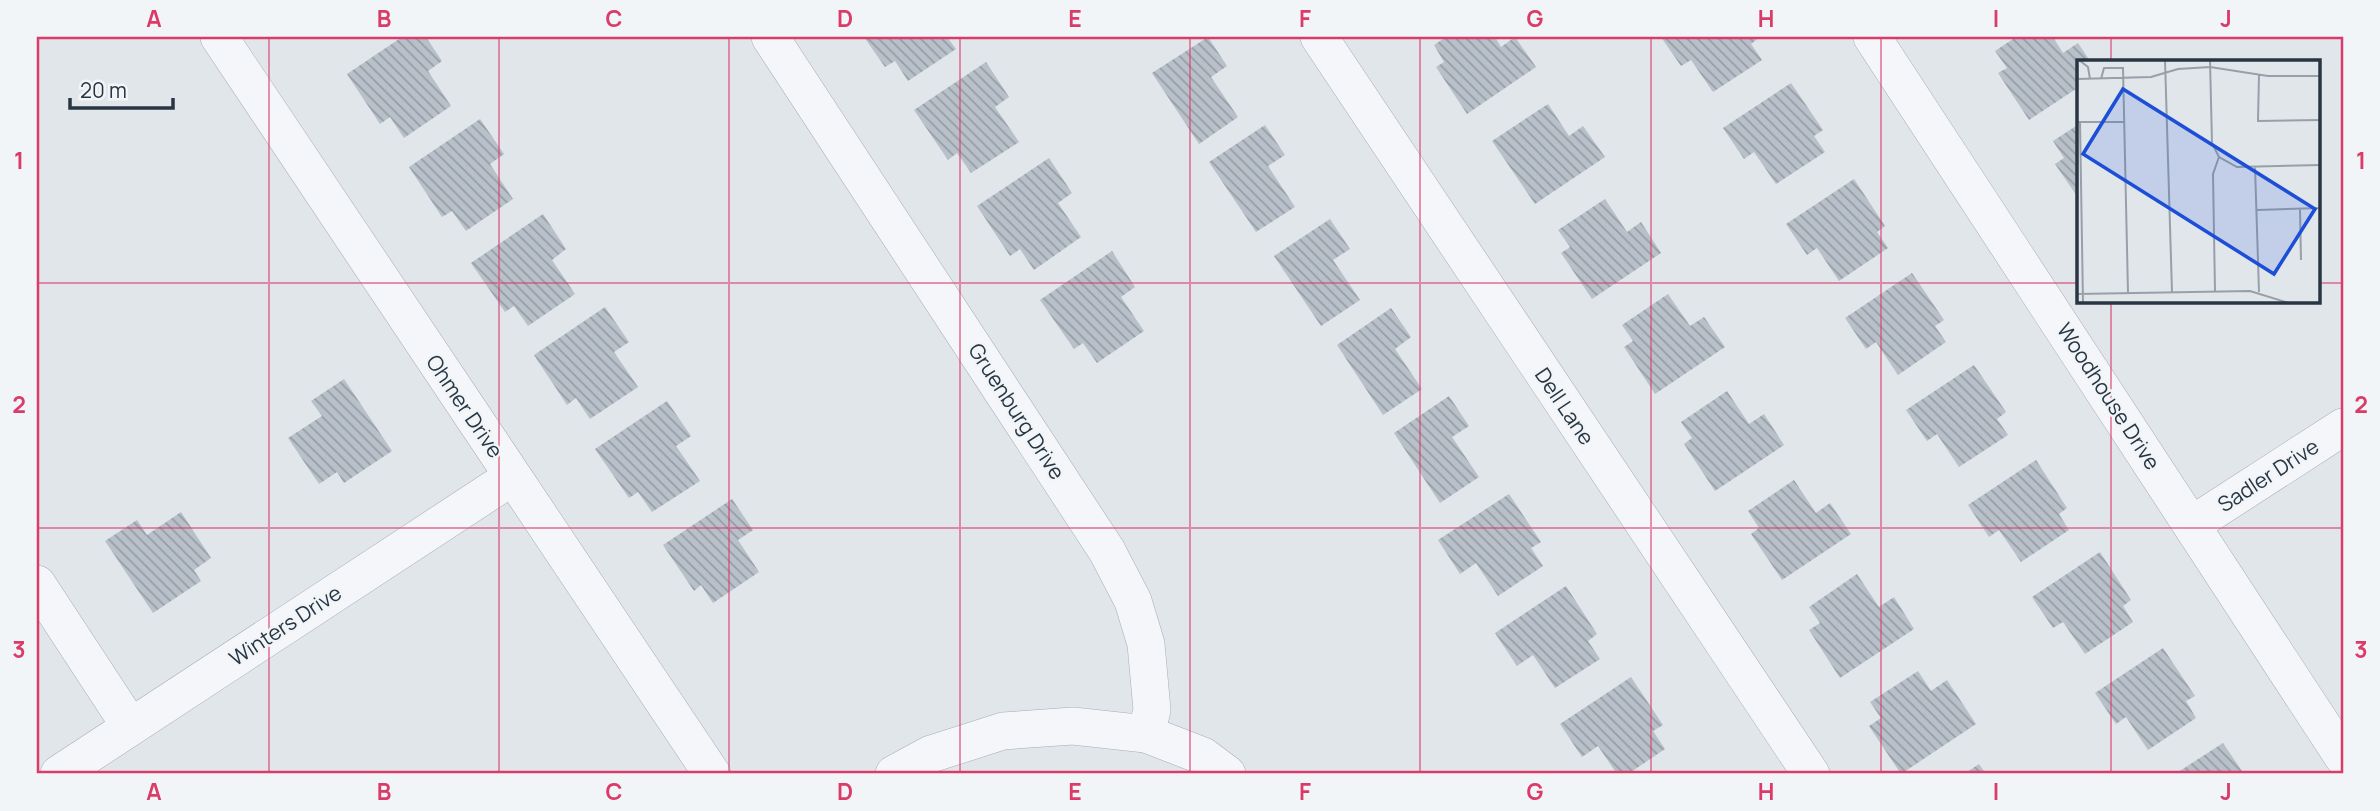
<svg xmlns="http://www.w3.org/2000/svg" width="2380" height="811" viewBox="0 0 2380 811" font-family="Manrope,sans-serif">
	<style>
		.building { fill: url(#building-back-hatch) }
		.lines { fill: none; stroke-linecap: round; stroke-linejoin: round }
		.street-casing { stroke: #a6aeb6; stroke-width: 38 }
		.street { stroke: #f4f6f9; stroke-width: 37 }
		.grid { fill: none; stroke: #db3b69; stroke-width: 2; stroke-opacity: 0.55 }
		.labels { text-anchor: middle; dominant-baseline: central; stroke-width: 5; stroke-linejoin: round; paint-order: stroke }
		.street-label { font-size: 21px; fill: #283644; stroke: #f1f5f8 }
		.inset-road { fill: none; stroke: #97a0a8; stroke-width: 2 }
		.view { fill: #1d4ed8; fill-opacity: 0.15; stroke: #1d4ed8; stroke-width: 3.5 }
		.inset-edge { fill: none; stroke: #283644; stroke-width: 3.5 }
		.neatline { fill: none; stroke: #db3b69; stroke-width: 2.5 }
		.grid-label { font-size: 23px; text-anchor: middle; font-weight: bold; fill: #db3b69 }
	</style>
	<defs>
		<pattern id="building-back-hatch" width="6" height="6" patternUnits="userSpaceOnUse" patternTransform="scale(1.75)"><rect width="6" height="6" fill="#b8c0c9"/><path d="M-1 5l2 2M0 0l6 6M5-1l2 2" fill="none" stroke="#969da5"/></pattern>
	</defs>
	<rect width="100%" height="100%" fill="#e1e6eb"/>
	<g class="building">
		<path d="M402,37H426L442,61L428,71L451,106L404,138L390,117L380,124L347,74Z"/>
		<path d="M864,37H947L956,49L908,81L895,61L885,67Z"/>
		<path d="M1208,37L1227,66L1211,77L1238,117L1199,144L1152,73Z"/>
		<path d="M1446,37H1495L1501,47L1515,37L1536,67L1467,114L1436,67L1444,62L1434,45Z"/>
		<path d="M1661,37H1760L1751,44L1762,60L1713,92L1691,60L1681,66Z"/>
		<path d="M2016,37H2053L2063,53L2078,43L2090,61H2079V87L2029,120L1998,73L2007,68L1995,51Z"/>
		<path d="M986,62L1009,97L995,107L1019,142L971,173L957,153L948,160L914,110Z"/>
		<path d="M1791,83L1823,130L1814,136L1825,152L1776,184L1754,152L1744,159L1723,128Z"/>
		<path d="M1548,104L1569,136L1583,126L1605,157L1535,204L1492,141Z"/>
		<path d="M480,119L504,154L490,164L513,199L466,231L452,211L442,217L409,167Z"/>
		<path d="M2079,124V199L2055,164L2064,158L2053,141Z"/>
		<path d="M1265,125L1285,155L1268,166L1295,207L1256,232L1209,162Z"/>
		<path d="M1049,158L1072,193L1058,203L1081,237L1034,270L1020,249L1010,256L977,206Z"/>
		<path d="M1854,179L1885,226L1877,232L1888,248L1839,281L1817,248L1807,255L1786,224Z"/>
		<path d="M1605,199L1627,232L1641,222L1661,253L1592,299L1561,253L1570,247L1558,230Z"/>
		<path d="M543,214L566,249L552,260L575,294L528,326L514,306L505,312L471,263Z"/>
		<path d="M1330,219L1350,249L1333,260L1360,300L1321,326L1274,256Z"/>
		<path d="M1112,251L1135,287L1121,297L1144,331L1097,363L1083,343L1074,349L1040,300Z"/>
		<path d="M1912,273L1944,320L1935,326L1946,342L1898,375L1876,342L1866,349L1845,318Z"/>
		<path d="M1668,294L1690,326L1704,317L1725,347L1655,394L1624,347L1633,341L1622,325Z"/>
		<path d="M605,307L629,342L614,352L638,387L590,419L576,398L567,405L534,355Z"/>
		<path d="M1391,308L1411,337L1395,349L1422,389L1383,415L1337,345Z"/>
		<path d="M1974,365L2006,412L1997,419L2008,435L1959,467L1937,434L1927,441L1906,410Z"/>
		<path d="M344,379L392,451L344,483L337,472L319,484L288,438L322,416L311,401Z"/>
		<path d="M1727,391L1749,424L1764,414L1784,445L1715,491L1684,444L1692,438L1681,422Z"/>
		<path d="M1449,396L1469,426L1452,437L1479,477L1440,503L1394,433Z"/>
		<path d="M667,401L691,436L676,446L700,481L652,512L638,492L629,498L595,449Z"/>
		<path d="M2036,460L2067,508L2059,514L2069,530L2021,562L1999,530L1989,537L1968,505Z"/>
		<path d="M1794,480L1816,513L1830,503L1851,534L1782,580L1751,534L1759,528L1748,511Z"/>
		<path d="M1509,494L1541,542L1531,548L1543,566L1498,596L1476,563L1460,574L1438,540Z"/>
		<path d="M732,499L753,530L738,540L759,572L713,603L701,585L694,591L663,545Z"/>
		<path d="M181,512L211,558L194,570L201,581L153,613L105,541L137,520L147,535Z"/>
		<path d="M2100,552L2131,600L2123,606L2133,622L2085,654L2063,622L2053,628L2032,597Z"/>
		<path d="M1857,574L1879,607L1894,597L1914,629L1840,678L1809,630L1820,623L1809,607Z"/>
		<path d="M1566,586L1597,634L1588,641L1600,659L1555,688L1533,655L1517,666L1495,633Z"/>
		<path d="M2163,648L2195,696L2186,701L2196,718L2148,750L2126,717L2116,724L2095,693Z"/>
		<path d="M1918,671L1931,691L1947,680L1976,724L1901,774L1869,726L1881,718L1870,702Z"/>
		<path d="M1631,677L1663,725L1653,731L1665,749L1628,774H1617L1598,746L1582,757L1560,724Z"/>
		<path d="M2223,743L2244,774H2175Z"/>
		<path d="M1979,764L1986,774H1964Z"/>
	</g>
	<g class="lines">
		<defs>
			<g id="street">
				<path d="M219,37L712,774"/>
				<path d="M770,37L1107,551L1133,601L1146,644L1152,710L1146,734"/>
				<path d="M1319,37L1811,774"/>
				<path d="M1872,37L2343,757"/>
				<path d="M2193,524L2343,427"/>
				<path d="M37,584L130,726"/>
				<path d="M59,774L512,477"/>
				<path d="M894,774L931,754L1003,731L1073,726L1146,734L1203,756L1227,774"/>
			</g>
		</defs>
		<use href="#street" class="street-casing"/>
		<use href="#street" class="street"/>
	</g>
	<path class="grid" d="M269,37V774M499,37V774M729,37V774M960,37V774M1190,37V774M1420,37V774M1651,37V774M1881,37V774M2111,37V61M37,283H2079M2319,283H2343M2111,301V774M37,528H2343"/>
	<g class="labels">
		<g class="street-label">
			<text transform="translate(2109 396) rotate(57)">Woodhouse Drive</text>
			<text transform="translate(465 406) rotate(56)">Ohmer Drive</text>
			<text transform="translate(1565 406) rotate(56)">Dell Lane</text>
			<text transform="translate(1017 411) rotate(57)">Gruenburg Drive</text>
			<text transform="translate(2268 475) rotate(-33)">Sadler Drive</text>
			<text transform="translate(285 625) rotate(-33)">Winters Drive</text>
		</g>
	</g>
	<g transform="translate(2077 60)">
		<rect width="243" height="243" fill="#e1e6eb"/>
		<path class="inset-road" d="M2,0L11,7L13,19M88,0L95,232M133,0L135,83L142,97L160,107L244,105M182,15L181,61L244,60M0,19L74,17L101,9L133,7L191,16H244M24,19L27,8H46L51,233M1,62H47M3,62L6,243M178,107L182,232M223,149L224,200M180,150L244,148M138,231L136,114L142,97M0,234L173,231L212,243"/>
		<path class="view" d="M46,29L238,149L197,214L6,94Z"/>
		<rect width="243" height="243" class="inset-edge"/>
	</g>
	<rect width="2380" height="811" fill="none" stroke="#f1f5f8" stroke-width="77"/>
	<path d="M70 98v10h103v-10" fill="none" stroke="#283644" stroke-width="3.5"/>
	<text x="80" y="98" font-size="21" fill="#283644" stroke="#f1f5f8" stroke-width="5" paint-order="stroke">20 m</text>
	<rect x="38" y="38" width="2304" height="734" class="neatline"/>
	<g class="grid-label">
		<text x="154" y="27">A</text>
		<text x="384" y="27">B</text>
		<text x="614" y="27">C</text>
		<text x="845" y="27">D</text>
		<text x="1075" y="27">E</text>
		<text x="1305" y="27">F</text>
		<text x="1535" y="27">G</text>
		<text x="1766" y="27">H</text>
		<text x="1996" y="27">I</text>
		<text x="2226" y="27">J</text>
		<text x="19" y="169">1</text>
		<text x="2361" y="169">1</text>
		<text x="19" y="413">2</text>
		<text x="2361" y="413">2</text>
		<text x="19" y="658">3</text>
		<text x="2361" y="658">3</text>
		<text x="154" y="800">A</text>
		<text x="384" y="800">B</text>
		<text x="614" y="800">C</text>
		<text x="845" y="800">D</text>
		<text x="1075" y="800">E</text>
		<text x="1305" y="800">F</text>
		<text x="1535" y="800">G</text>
		<text x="1766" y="800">H</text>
		<text x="1996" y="800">I</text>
		<text x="2226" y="800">J</text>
	</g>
</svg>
